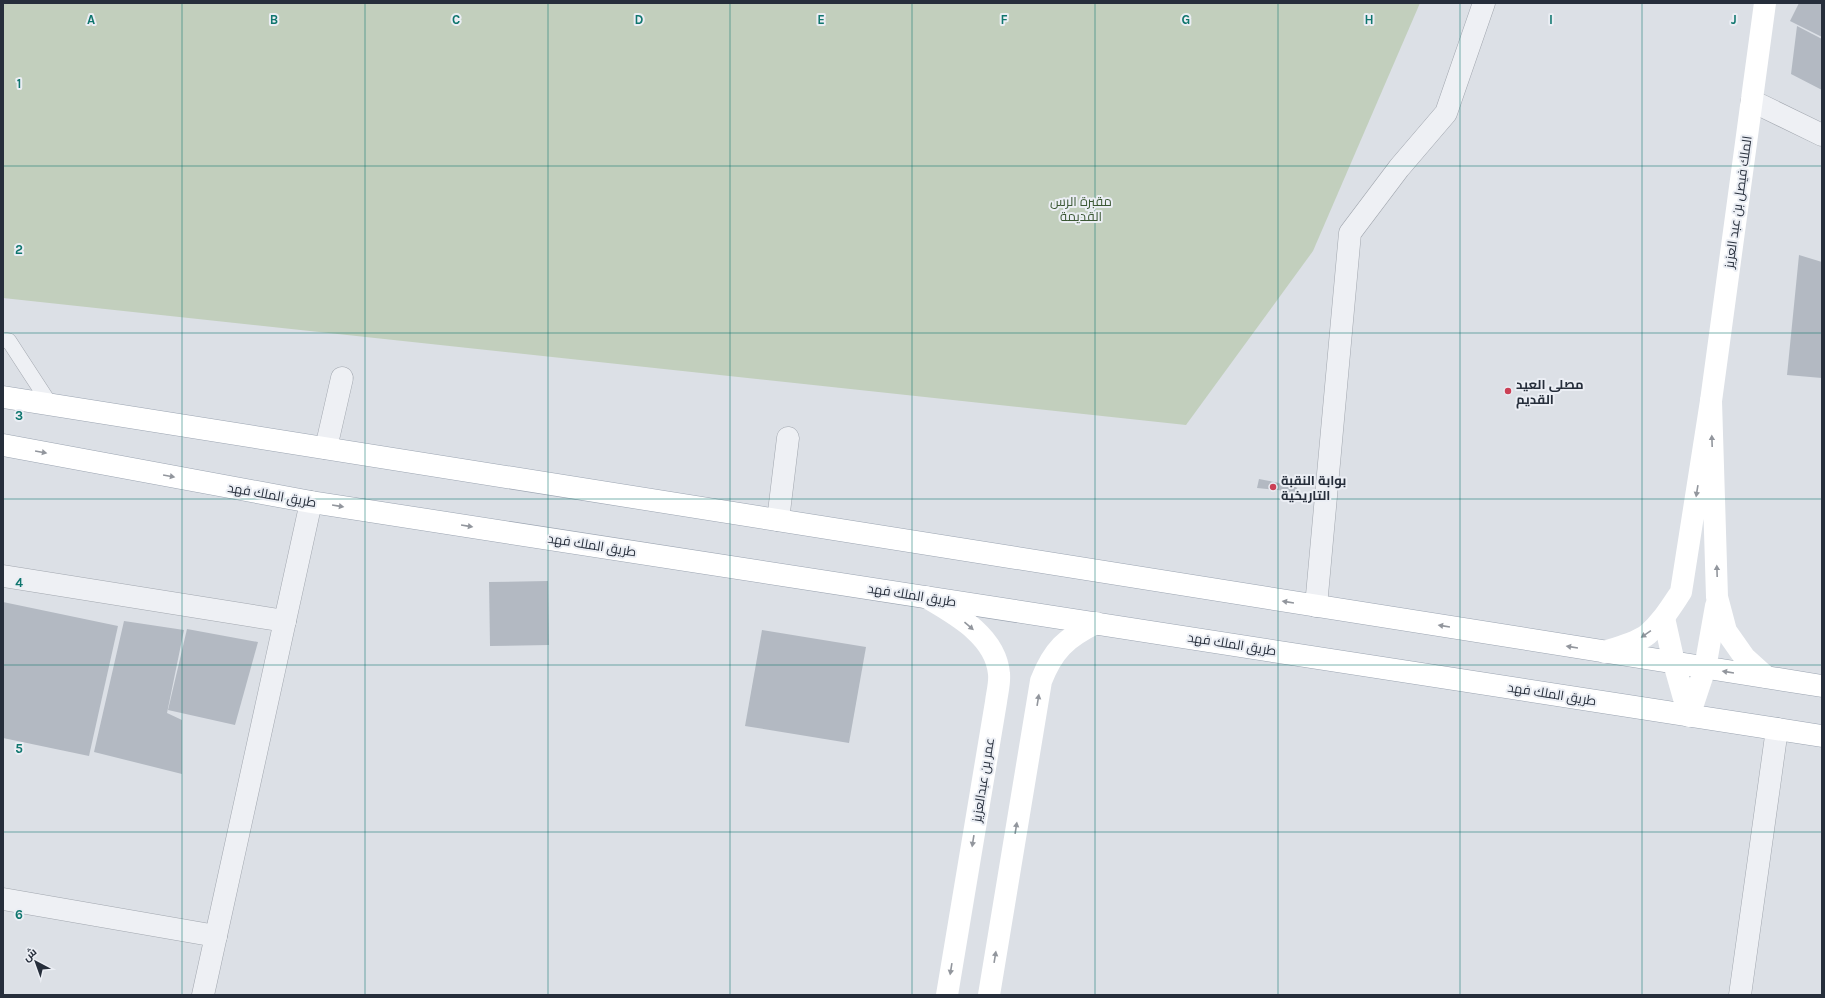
<svg xmlns="http://www.w3.org/2000/svg" width="1825" height="998" viewBox="0 0 1825 998" font-family="Karla,Cairo,sans-serif">
	<style>
		.green { fill: #c2cfbd }
		.building { fill: #b3b9c2 }
		.lines { fill: none; stroke-linecap: round; stroke-linejoin: round }
		.lane-casing { stroke: #a2a7af; stroke-width: 16 }
		.street-casing { stroke: #a2a7af; stroke-width: 23 }
		.primary-casing { stroke: #9ba4b1; stroke-width: 23 }
		.lane { stroke: #eef0f4; stroke-width: 15 }
		.street { stroke: #eef0f4; stroke-width: 22 }
		.secondary { stroke: #fff; stroke-width: 22 }
		.primary { stroke: #fff; stroke-width: 22 }
		.oneway { fill: #92969d }
		.grid { fill: none; stroke: #0f766e; stroke-width: 1; stroke-opacity: 0.55 }
		.poi-dot { fill: #cb4055; stroke: #ebeef4; stroke-width: 1.5 }
		.labels { text-anchor: middle; dominant-baseline: central; stroke-width: 4; stroke-linejoin: round; paint-order: stroke }
		.park-label { font-size: 13px; fill: #3a5733; stroke: #ebeef4 }
		.street-label { font-size: 13px; fill: #262e3b; stroke: #ebeef4 }
		.poi-label { font-size: 13px; font-weight: bold; fill: #262e3b; stroke: #ebeef4; text-anchor: start }
		.grid-label { font-size: 13px; text-anchor: middle; font-weight: bold; fill: #0f766e; stroke: #ebeef4; stroke-width: 4; stroke-linejoin: round; paint-order: stroke }
	</style>
	<rect width="100%" height="100%" fill="#dce0e6"/>
	<path class="green" d="M3,3H1420L1313,251L1186,425L3,298Z"/>
	<g class="building">
		<path d="M1799,3H1822V37L1790,21Z"/>
		<path d="M1797,26L1822,39V90L1791,74Z"/>
		<path d="M1799,255L1822,262V378L1787,375Z"/>
		<path d="M1259,479L1289,485L1295,484L1297,489V492L1291,494L1287,491L1257,488Z"/>
		<path d="M548,581L549,645L490,646L489,582Z"/>
		<path d="M3,602L118,626L89,756L3,738Z"/>
		<path d="M124,621L184,630L167,713L182,720V774L94,752Z"/>
		<path d="M187,629L258,642L235,725L168,710Z"/>
		<path d="M762,630L866,647L849,743L745,726Z"/>
	</g>
	<g class="lines">
		<defs>
			<path id="lane" d="M3,340L9,341L50,404"/>
			<g id="street">
				<path d="M1752,101L1822,135"/>
				<path d="M326,448L342,378"/>
				<path d="M778,520L788,438"/>
				<path d="M3,576L285,621"/>
				<path d="M1316,606L1350,233L1399,168L1446,113L1484,3"/>
				<path d="M3,899L216,936"/>
				<path d="M203,995L311,502"/>
				<path d="M1740,995L1777,729"/>
			</g>
			<g id="primary">
				<path d="M3,397L1822,686"/>
				<path d="M3,445L311,502L1822,736"/>
			</g>
		</defs>
		<use href="#lane" class="lane-casing"/>
		<use href="#street" class="street-casing"/>
		<use href="#primary" class="primary-casing"/>
		<use href="#lane" class="lane"/>
		<use href="#street" class="street"/>
		<g class="secondary">
			<path d="M1711,401L1765,3"/>
			<path d="M926,597C955,614 996,636 999,674C1000,683 997,693 996,702L947,995"/>
			<path d="M1664,618L1674,663L1689,716L1705,668L1716,606"/>
			<path d="M1605,652C1619,647 1637,643 1648,634C1662,622 1671,607 1681,592L1711,401L1717,597L1726,631L1745,658L1766,677"/>
			<path d="M989,995L1041,681C1053,650 1066,638 1096,623"/>
		</g>
		<use href="#primary" class="primary"/>
	</g>
	<defs><path id="oneway-solid" d="M-6-.8H1V-3.2L6.5 0L1 3.2V.8H-6Z"/></defs>
	<g class="oneway">
		<use href="#oneway-solid" transform="translate(1712 441) rotate(-92)"/>
		<use href="#oneway-solid" transform="translate(41 452) rotate(10)"/>
		<use href="#oneway-solid" transform="translate(169 476) rotate(10)"/>
		<use href="#oneway-solid" transform="translate(1697 491) rotate(99)"/>
		<use href="#oneway-solid" transform="translate(338 506) rotate(9)"/>
		<use href="#oneway-solid" transform="translate(467 526) rotate(9)"/>
		<use href="#oneway-solid" transform="translate(1717 571) rotate(-92)"/>
		<use href="#oneway-solid" transform="translate(1288 602) rotate(-171)"/>
		<use href="#oneway-solid" transform="translate(969 626) rotate(41)"/>
		<use href="#oneway-solid" transform="translate(1444 626) rotate(-171)"/>
		<use href="#oneway-solid" transform="translate(1646 634) rotate(145)"/>
		<use href="#oneway-solid" transform="translate(1572 647) rotate(-171)"/>
		<use href="#oneway-solid" transform="translate(1728 672) rotate(-171)"/>
		<use href="#oneway-solid" transform="translate(1038 700) rotate(-81)"/>
		<use href="#oneway-solid" transform="translate(1016 828) rotate(-81)"/>
		<use href="#oneway-solid" transform="translate(973 841) rotate(99)"/>
		<use href="#oneway-solid" transform="translate(995 957) rotate(-81)"/>
		<use href="#oneway-solid" transform="translate(951 969) rotate(99)"/>
	</g>
	<path class="grid" d="M182,3V995M365,3V995M548,3V995M730,3V995M912,3V995M1095,3V995M1278,3V995M1460,3V995M1642,3V995M3,166H1822M3,333H1822M3,499H1822M3,665H1822M3,832H1822"/>
	<g class="poi-dot">
		<circle cx="1508" cy="391" r="4"/>
		<circle cx="1273" cy="487" r="4"/>
	</g>
	<g class="labels">
		<g class="park-label">
			<text x="1081" y="201">مقبرة الرس<tspan x="1081" dy="15">القديمة</tspan></text>
		</g>
		<g class="street-label">
			<text transform="translate(1738 202) rotate(-82)">الملك فيصل بن عبد العزيز</text>
			<text transform="translate(272 495) rotate(10)">طريق الملك فهد</text>
			<text transform="translate(592 545) rotate(9)">طريق الملك فهد</text>
			<text transform="translate(912 595) rotate(9)">طريق الملك فهد</text>
			<text transform="translate(1232 644) rotate(9)">طريق الملك فهد</text>
			<text transform="translate(1552 694) rotate(9)">طريق الملك فهد</text>
			<text transform="translate(983 780) rotate(-81)">عمر بن عبدالعزيز</text>
		</g>
		<g class="poi-label">
			<text x="1516" y="384">مصلى العيد<tspan x="1516" dy="15">القديم</tspan></text>
			<text x="1281" y="480">بوابة النقبة<tspan x="1281" dy="15">التاريخية</tspan></text>
		</g>
	</g>
	<g class="grid-label">
		<text x="91" y="24">A</text>
		<text x="274" y="24">B</text>
		<text x="456" y="24">C</text>
		<text x="639" y="24">D</text>
		<text x="821" y="24">E</text>
		<text x="1004" y="24">F</text>
		<text x="1186" y="24">G</text>
		<text x="1369" y="24">H</text>
		<text x="1551" y="24">I</text>
		<text x="1734" y="24">J</text>
		<text x="19" y="88">1</text>
		<text x="19" y="254">2</text>
		<text x="19" y="420">3</text>
		<text x="19" y="587">4</text>
		<text x="19" y="753">5</text>
		<text x="19" y="919">6</text>
	</g>
	<rect width="1825" height="998" fill="none" stroke="#262e3b" stroke-width="8"/>
	<g transform="translate(36 962) rotate(319)" stroke="#ebeef4" stroke-width="3" paint-order="stroke">
	<path d="M0-3L7 15L0 10L-7 15Z" fill="#262e3b"/>
	<text y="-6" font-size="11" font-weight="bold" text-anchor="middle" fill="#262e3b">ش</text>
	</g>
</svg>
